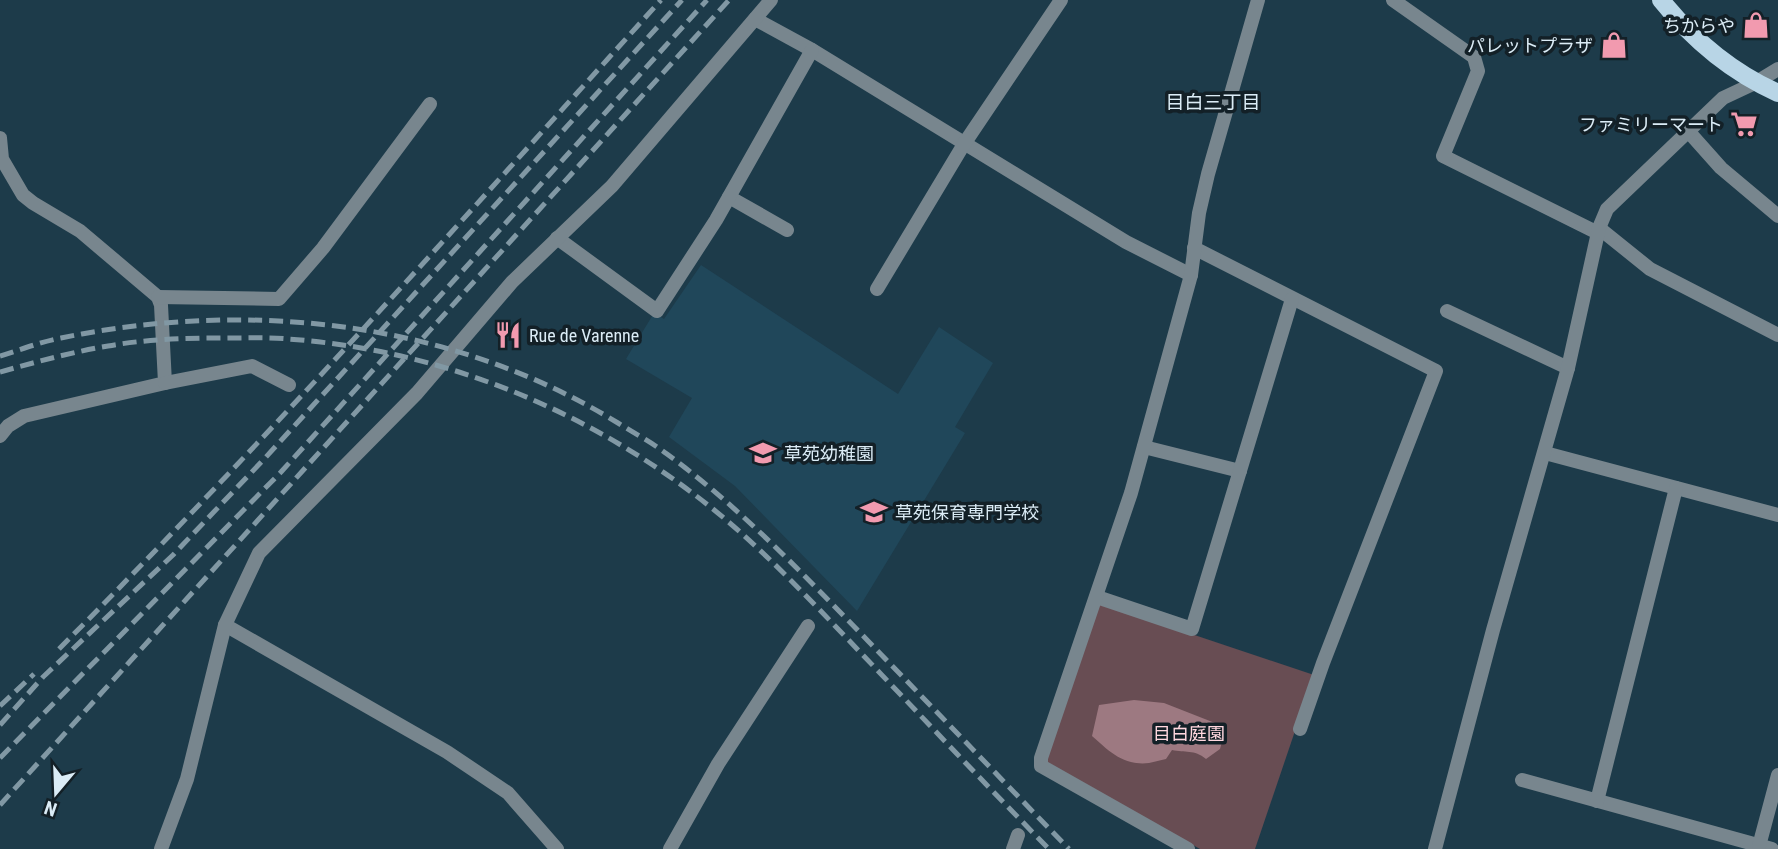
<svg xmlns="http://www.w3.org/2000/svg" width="1778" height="849" viewBox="0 0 1778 849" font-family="'Roboto Condensed','Noto Sans JP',sans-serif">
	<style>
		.built { fill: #20475a }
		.green { fill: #684d53 }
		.water { fill: #9d7981 }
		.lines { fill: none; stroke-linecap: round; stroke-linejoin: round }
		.minor { stroke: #78868e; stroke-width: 14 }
		.tertiary { stroke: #78868e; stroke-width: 14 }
		.primary { stroke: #b8d5e6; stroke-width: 18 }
		.rail { stroke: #8198a4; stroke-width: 5; stroke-dasharray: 14 7; stroke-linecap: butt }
		.labels { text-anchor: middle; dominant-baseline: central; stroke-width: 7; stroke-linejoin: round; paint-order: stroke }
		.poi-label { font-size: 18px; fill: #dbecf6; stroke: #132027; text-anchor: end }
		.park-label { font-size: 18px; fill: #ffd7df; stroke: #132027 }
		.neighbourhood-label { font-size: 19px; fill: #dbecf6; stroke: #132027 }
	</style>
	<rect width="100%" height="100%" fill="#1d3b4a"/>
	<path class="built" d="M701,265L898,394L939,327L993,363L955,427L965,433L857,611L735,486L669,437L692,398L626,359L654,313L664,319Z"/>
	<path class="green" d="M1099,603L1314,675L1255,849H1200L1045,761Z"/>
	<path class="water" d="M1134,700L1164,703L1215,723L1223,738L1220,749L1206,759C1194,749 1185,753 1172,750L1166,759C1160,760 1155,762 1149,763C1123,766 1109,751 1092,736L1099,705Z"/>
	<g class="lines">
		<g class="minor">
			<path d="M1393,0L1474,57L1478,71L1443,156L1598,233"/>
			<path d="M755,19L812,50L1126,242L1191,275"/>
			<path d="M1688,131L1721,168L1778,216"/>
			<path d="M0,138L2,159L23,195L33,203L80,231L158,297L161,305L165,383L24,416L8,426L0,436"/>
			<path d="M729,197L787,230"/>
			<path d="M1599,228L1650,269L1778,335"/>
			<path d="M557,238L657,311L716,220L812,50"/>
			<path d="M1194,248L1436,371L1323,663L1300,729"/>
			<path d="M877,289L964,144L1061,0"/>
			<path d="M158,297L279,299L323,248L430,104"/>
			<path d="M1447,311L1568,368"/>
			<path d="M165,383L252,366L289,385"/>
			<path d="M1144,447L1240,471"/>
			<path d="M1545,453L1778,515"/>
			<path d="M1097,597L1192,629L1292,299"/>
			<path d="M225,625L447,752L508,793L557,849"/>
			<path d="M1522,780L1772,849"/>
			<path d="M1597,801L1676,488"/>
			<path d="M1759,846L1778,775"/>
			<path d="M161,849L187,779L225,625L259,553L417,393L512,282L612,186L771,0"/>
			<path d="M670,849L718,764L808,626"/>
			<path d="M1013,849L1018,835"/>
			<path d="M1188,849L1041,766V758L1131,493L1191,275L1199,213L1208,174L1258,0"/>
			<path d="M1435,849L1493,630L1568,368L1599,228L1607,209L1723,98L1755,83"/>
		</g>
		<path class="tertiary" d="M1755,83L1778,69"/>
		<path class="primary" d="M1661,0C1693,40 1731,72 1778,93"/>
		<g class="rail">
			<path d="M0,356C20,350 40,342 61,338C250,299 452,321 618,423C634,433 651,442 667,454C742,509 806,577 871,644C937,712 1003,781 1069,849"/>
			<path d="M0,372C36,362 72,352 108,346C147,339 187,338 226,338C247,338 268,337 288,339C444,350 592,412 713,509C766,552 813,603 860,652C923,718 985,784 1049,849"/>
			<path d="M59,649C267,440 463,219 661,0"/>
			<path d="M0,706L34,674"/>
			<path d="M0,725L43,677L173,555L266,457L682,0"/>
			<path d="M0,758L281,472L707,0"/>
			<path d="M0,805L729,0"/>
		</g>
	</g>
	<defs>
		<symbol id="shop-bare" viewBox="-9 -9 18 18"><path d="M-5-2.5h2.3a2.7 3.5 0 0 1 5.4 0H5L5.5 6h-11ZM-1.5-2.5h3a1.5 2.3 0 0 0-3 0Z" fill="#f29aaf" stroke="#132027" stroke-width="2.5" paint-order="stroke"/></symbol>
		<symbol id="supermarket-bare" viewBox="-9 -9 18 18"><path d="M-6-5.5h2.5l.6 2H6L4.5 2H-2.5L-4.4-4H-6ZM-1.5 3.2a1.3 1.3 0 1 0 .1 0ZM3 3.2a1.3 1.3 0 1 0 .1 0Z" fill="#f29aaf" stroke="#132027" stroke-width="2.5" paint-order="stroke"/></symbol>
		<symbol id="restaurant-bare" viewBox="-9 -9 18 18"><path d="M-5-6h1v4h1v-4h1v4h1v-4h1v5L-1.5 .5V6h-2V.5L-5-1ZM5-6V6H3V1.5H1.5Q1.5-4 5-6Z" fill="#f29aaf" stroke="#132027" stroke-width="2.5" paint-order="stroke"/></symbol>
		<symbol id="school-bare" viewBox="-9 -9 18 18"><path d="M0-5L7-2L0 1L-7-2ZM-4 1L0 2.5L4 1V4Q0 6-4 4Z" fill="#f29aaf" stroke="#132027" stroke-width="2.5" paint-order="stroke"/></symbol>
	</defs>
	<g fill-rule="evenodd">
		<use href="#shop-bare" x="1737" y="6" width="38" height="38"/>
		<use href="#shop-bare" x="1595" y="26" width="38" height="38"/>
		<use href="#supermarket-bare" x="1725" y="105" width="38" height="38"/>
		<use href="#restaurant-bare" x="489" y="316" width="38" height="38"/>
		<use href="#school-bare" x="744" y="434" width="38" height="38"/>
		<use href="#school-bare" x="855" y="493" width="38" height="38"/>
	</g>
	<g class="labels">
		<g class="poi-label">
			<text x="1735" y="25">ちからや</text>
			<text x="1593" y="45">パレットプラザ</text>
			<text x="1723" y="124">ファミリーマート</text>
			<text x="529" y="335" text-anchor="start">Rue de Varenne</text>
			<text x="784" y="453" text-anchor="start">草苑幼稚園</text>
			<text x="895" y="512" text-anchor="start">草苑保育専門学校</text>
		</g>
		<g class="park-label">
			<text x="1189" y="733">目白庭園</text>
		</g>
		<g class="neighbourhood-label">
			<text x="1213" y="102">目白三丁目</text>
		</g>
	</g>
	<g transform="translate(56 793) rotate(199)" stroke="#132027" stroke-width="5" paint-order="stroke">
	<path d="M0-5L12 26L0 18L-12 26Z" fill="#dbecf6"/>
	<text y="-10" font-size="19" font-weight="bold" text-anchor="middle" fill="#dbecf6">N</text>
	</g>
</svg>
